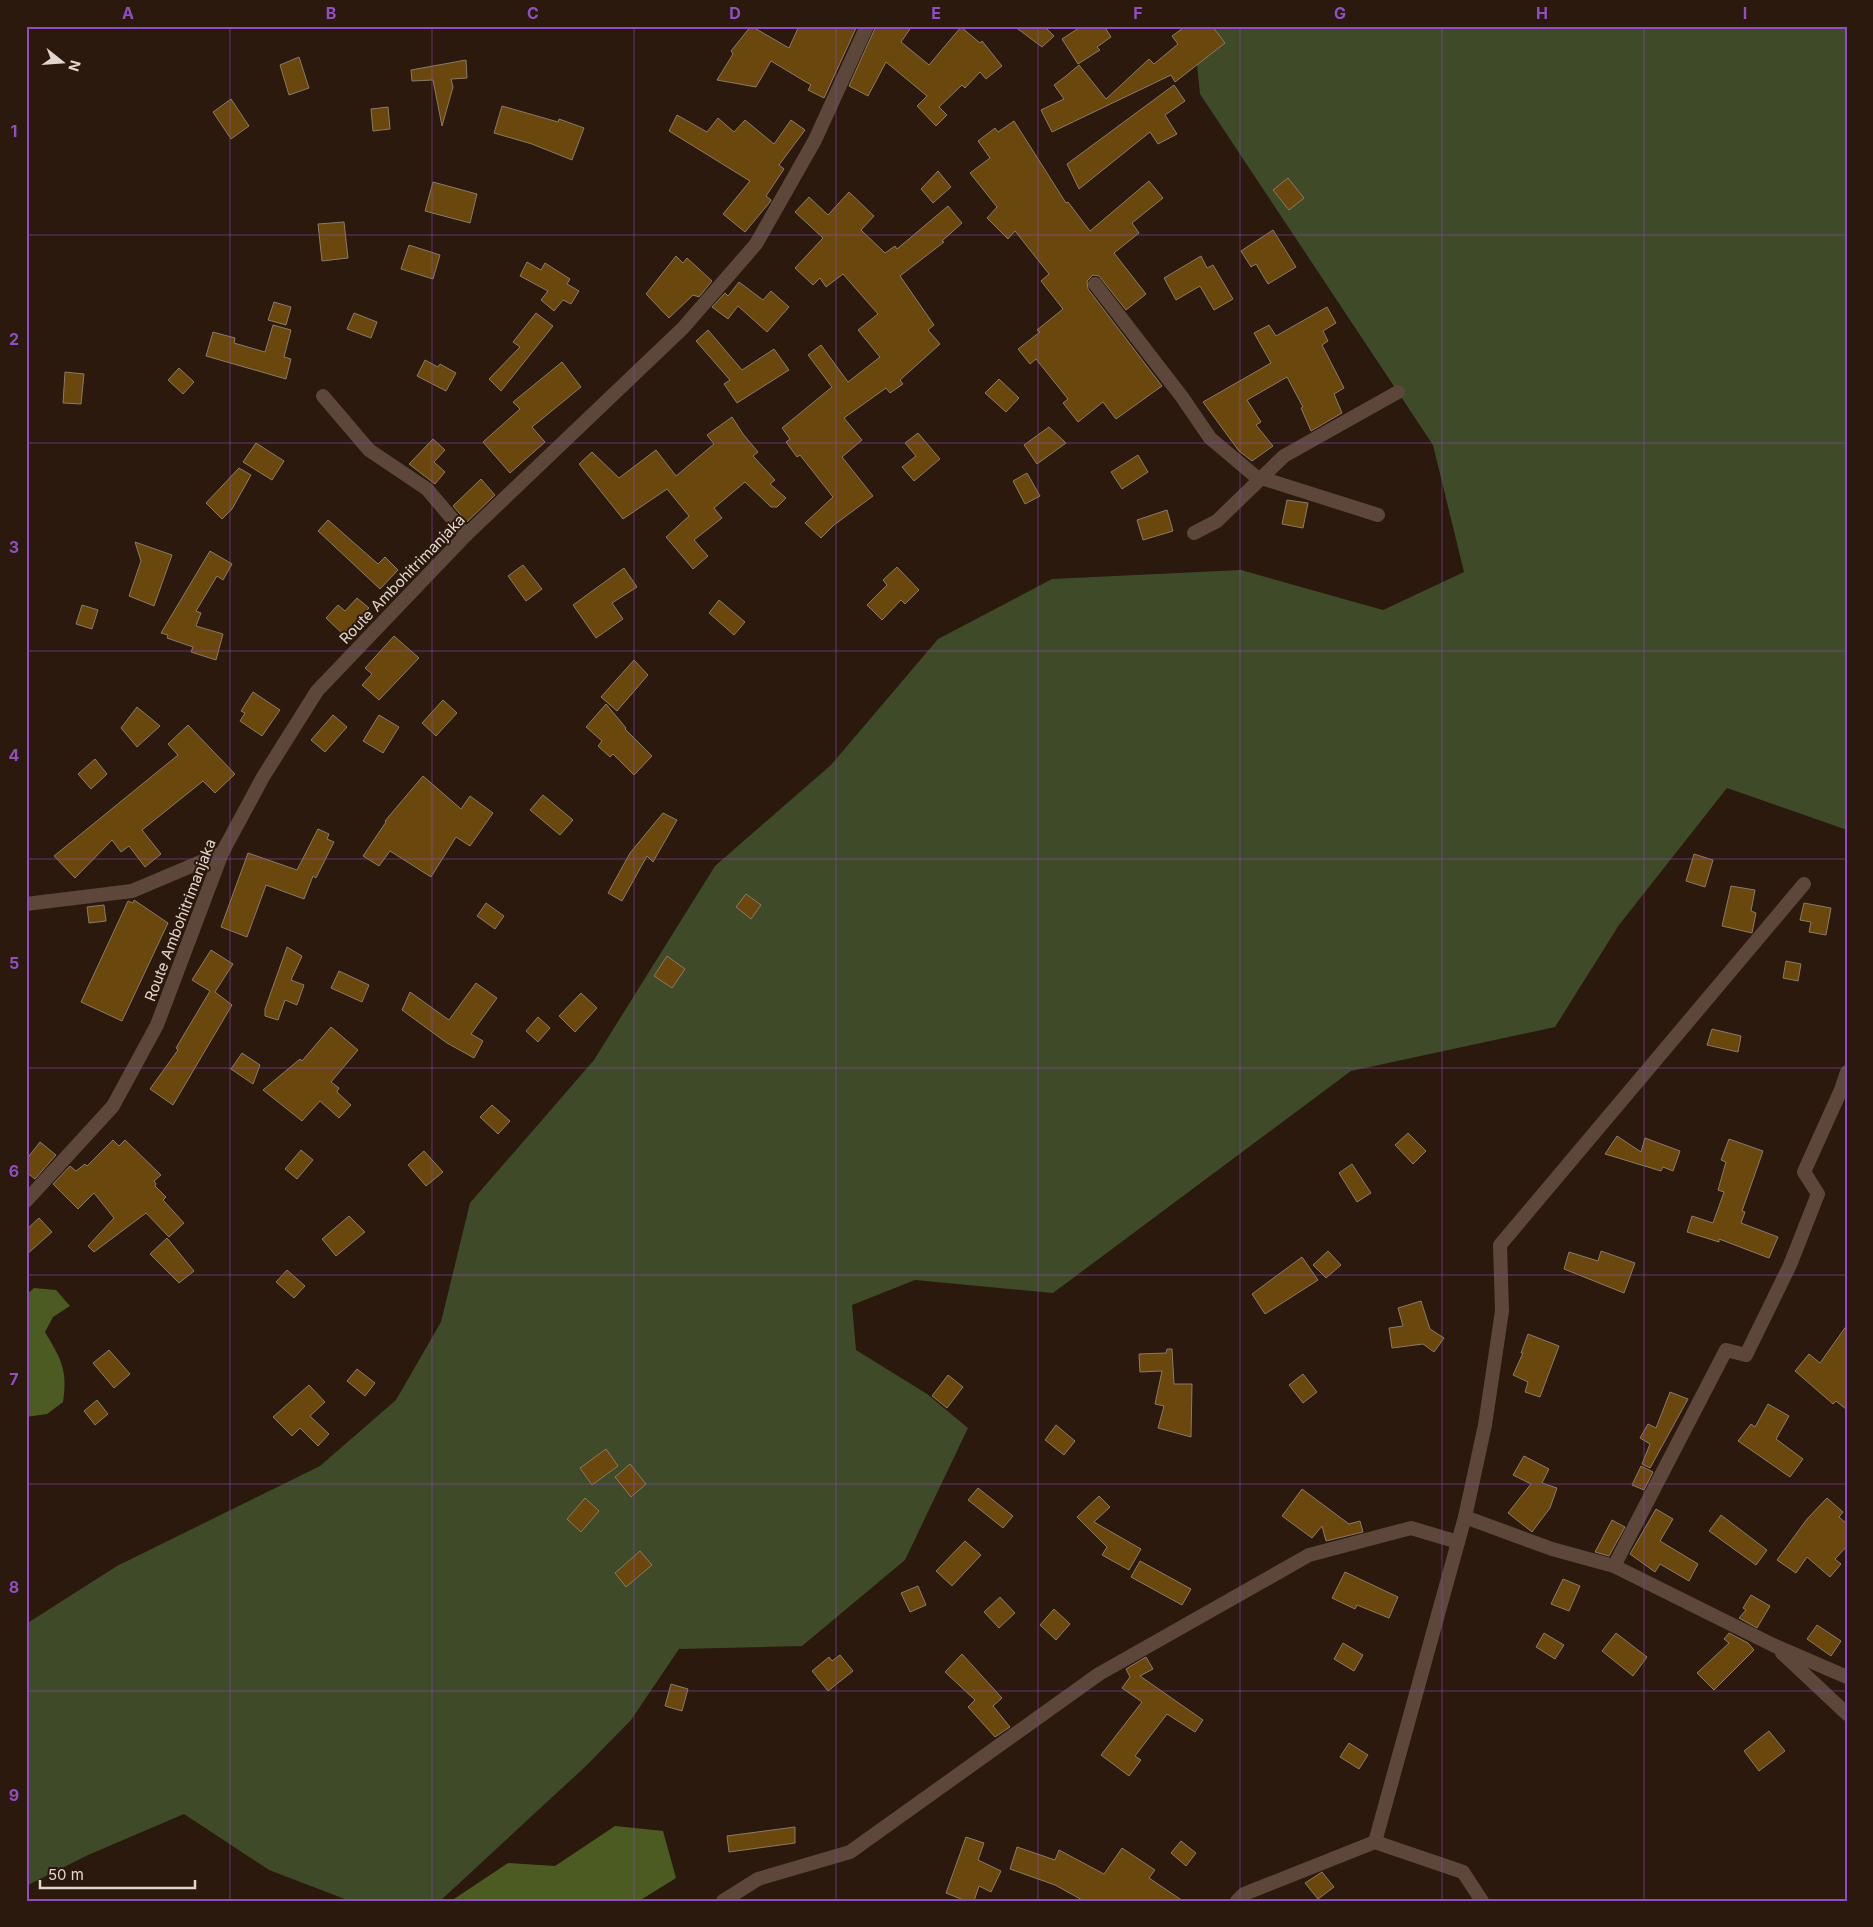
<svg xmlns="http://www.w3.org/2000/svg" width="1873" height="1927" viewBox="0 0 1873 1927" font-family="Inter,sans-serif">
	<style>
		.green { fill: #3f4a28 }
		.forest { fill: #4b5b22 }
		.building { fill: #6a480d; stroke: #8a7a66 }
		.lines { fill: none; stroke-linecap: round; stroke-linejoin: round }
		.minor { stroke: #5c473a; stroke-width: 14 }
		.tertiary { stroke: #5c473a; stroke-width: 14 }
		.grid { fill: none; stroke: #904ec2; stroke-width: 1; stroke-opacity: 0.55 }
		.labels { text-anchor: middle; dominant-baseline: central; stroke-width: 4; stroke-linejoin: round; paint-order: stroke }
		.street-label { font-size: 15px; fill: #e2d5cd; stroke: #2b190d }
		.neatline { fill: none; stroke: #904ec2; stroke-width: 2 }
		.grid-label { font-size: 16px; text-anchor: middle; font-weight: bold; fill: #904ec2 }
	</style>
	<rect width="100%" height="100%" fill="#2b190d"/>
	<path class="green" d="M1193,26H1847V830L1727,788L1619,925L1555,1027L1351,1071L1053,1293L915,1280L852,1305L856,1350L927,1394L968,1428L905,1560L802,1646L679,1649L631,1720L587,1765L440,1901H350L269,1870L184,1814L88,1855L26,1886V1624L117,1566L320,1466L396,1400L441,1322L470,1203L594,1060L715,866L831,765L938,639L1052,579L1241,570L1383,610L1464,572L1433,445L1200,94Z"/>
	<g class="forest">
		<path d="M34,1288L56,1290L70,1306L53,1317L45,1332C61,1359 68,1370 63,1402L47,1414L26,1417V1295Z"/>
		<path d="M615,1826L663,1831L676,1878L639,1901H451L508,1863L555,1866Z"/>
	</g>
	<g class="building">
		<path d="M751,26L789,48L799,26H857L824,98L808,90L811,85L771,61L756,87L717,80L733,54L731,51Z"/>
		<path d="M876,26H912L901,42L929,65L961,27L980,43L982,41L1002,66L986,79L980,72L965,88L962,85L939,107L947,115L936,126L917,106L927,96L886,62L868,96L849,86Z"/>
		<path d="M1014,26H1044L1054,36L1042,47Z"/>
		<path d="M1082,26H1104L1111,37L1097,47L1100,50L1078,64L1062,39Z"/>
		<path d="M1186,26H1212L1225,43L1175,82L1171,75L1052,132L1041,110L1064,99L1054,85L1066,76L1079,65L1106,99L1149,59L1154,64L1178,44L1172,36Z"/>
		<path d="M299,57L309,88L289,95L280,65Z"/>
		<path d="M466,60L467,78L451,79L453,87L442,126L433,80L412,81L411,70Z"/>
		<path d="M1174,85L1185,101L1165,115L1177,134L1158,144L1150,132L1079,189L1067,164Z"/>
		<path d="M231,99L249,126L231,139L213,112Z"/>
		<path d="M502,106L558,122L559,119L584,128L572,160L532,144L494,133Z"/>
		<path d="M388,107L390,129L373,131L371,109Z"/>
		<path d="M677,115L707,132L718,118L734,132L745,120L774,144L791,120L805,130L779,165L784,169L766,196L771,200L770,202L745,232L723,214L750,181L669,131Z"/>
		<path d="M1014,121L1066,203L1068,202L1090,231L1149,181L1163,198L1132,223L1139,233L1114,253L1146,294L1126,310L1099,276L1093,275L1087,281L1088,289L1162,386L1116,419L1103,402L1078,422L1063,403L1068,399L1036,359L1030,364L1018,349L1040,332L1037,330L1063,309L1041,281L1049,274L1015,231L1008,239L987,218L997,207L970,173L990,158L978,141L995,128L998,132Z"/>
		<path d="M938,171L951,187L933,203L921,189Z"/>
		<path d="M1288,178L1304,198L1289,210L1273,190Z"/>
		<path d="M433,182L477,194L470,223L425,211Z"/>
		<path d="M849,192L874,216L861,230L885,253L895,246L897,249L948,206L962,223L942,241L944,242L900,276L934,325L928,330L940,344L900,380L903,384L890,393L886,388L844,418L862,440L842,457L873,496L834,525L821,538L805,523L833,497L800,455L797,457L786,442L790,439L782,428L832,387L808,355L821,345L848,382L880,357L858,330L878,314L843,274L826,287L820,278L813,285L795,268L823,238L795,212L809,197L828,215Z"/>
		<path d="M344,222L348,258L322,261L318,224Z"/>
		<path d="M1273,230L1296,267L1268,284L1256,264L1251,267L1241,251Z"/>
		<path d="M409,245L440,255L433,279L401,269Z"/>
		<path d="M676,256L683,263L687,258L712,281L699,297L693,295L669,318L646,294Z"/>
		<path d="M1201,256L1207,268L1213,265L1233,299L1214,310L1200,286L1176,300L1164,278Z"/>
		<path d="M527,262L541,270L545,263L570,279L567,284L579,291L571,304L563,300L554,311L541,300L548,291L520,276Z"/>
		<path d="M739,282L763,300L771,291L789,307L767,332L738,306L728,319L712,307L725,293L728,296Z"/>
		<path d="M274,302L291,307L286,325L268,320Z"/>
		<path d="M1327,307L1336,323L1323,331L1328,341L1322,345L1344,388L1334,394L1342,413L1311,431L1301,408L1303,407L1287,377L1247,400L1261,422L1256,425L1273,446L1252,461L1239,451L1203,402L1271,363L1254,333L1269,325L1276,336Z"/>
		<path d="M354,313L377,322L371,338L347,329Z"/>
		<path d="M536,313L553,326L501,391L489,379L520,347L513,342Z"/>
		<path d="M273,325L291,330L284,357L291,359L286,379L206,356L213,332L235,338L234,343L265,352Z"/>
		<path d="M708,330L742,370L774,349L789,370L737,403L724,384L730,380L696,341Z"/>
		<path d="M425,360L438,367L440,364L456,373L446,391L417,376Z"/>
		<path d="M562,362L581,387L532,427L545,442L510,473L483,442L520,409L513,402Z"/>
		<path d="M179,368L194,382L183,394L168,380Z"/>
		<path d="M65,372L84,374L81,404L63,403Z"/>
		<path d="M999,379L1019,398L1006,412L985,393Z"/>
		<path d="M732,417L743,434L758,452L753,456L775,480L770,484L786,498L777,507H771L745,482L714,508L722,518L694,540L708,556L693,569L666,537L689,516L667,489L623,519L579,464L592,452L619,478L656,450L676,476L714,444L707,435Z"/>
		<path d="M1049,427L1066,443L1037,464L1024,445Z"/>
		<path d="M918,433L940,459L914,481L902,467L916,456L905,443Z"/>
		<path d="M433,439L445,450L434,462L445,472L435,484L409,464Z"/>
		<path d="M256,443L284,461L272,480L243,462Z"/>
		<path d="M1138,455L1148,472L1122,489L1111,472Z"/>
		<path d="M239,468L251,475L232,509L222,519L206,503Z"/>
		<path d="M1027,473L1040,496L1025,504L1013,481Z"/>
		<path d="M481,479L495,495L467,522L453,506Z"/>
		<path d="M1287,500L1308,503L1303,528L1282,524Z"/>
		<path d="M1167,510L1173,531L1143,540L1137,520Z"/>
		<path d="M328,520L378,564L385,557L398,570L380,589L318,531Z"/>
		<path d="M135,542L172,555L154,606L129,596L141,561Z"/>
		<path d="M210,551L232,564L223,580L217,576L196,611L201,613L196,626L223,634L216,660L191,652L193,647L167,638L168,635L161,633Z"/>
		<path d="M523,565L542,589L526,601L508,576Z"/>
		<path d="M897,567L919,590L905,604L901,600L882,620L867,605L887,585L883,580Z"/>
		<path d="M624,568L637,587L612,603L623,619L596,638L573,605Z"/>
		<path d="M357,598L369,608L344,635L326,618L338,605L345,611Z"/>
		<path d="M719,600L745,622L734,635L709,613Z"/>
		<path d="M82,605L98,610L92,629L76,624Z"/>
		<path d="M394,636L419,658L379,700L362,685L372,674L365,668Z"/>
		<path d="M634,660L648,675L617,711L601,697Z"/>
		<path d="M253,692L280,710L262,736L240,721L245,713L241,711Z"/>
		<path d="M443,700L457,713L436,736L422,723Z"/>
		<path d="M606,704L626,728L625,729L652,756L634,775L613,754L610,757L598,746L602,741L586,727Z"/>
		<path d="M137,707L160,726L137,747L121,728Z"/>
		<path d="M333,715L347,727L325,752L311,740Z"/>
		<path d="M379,715L399,727L383,753L363,741Z"/>
		<path d="M188,725L235,774L215,793L203,781L142,830L161,854L145,867L129,846L121,852L112,840L75,878L54,856L178,755L168,744Z"/>
		<path d="M95,759L107,774L91,789L78,774Z"/>
		<path d="M423,776L461,809L470,796L493,813L470,846L456,837L431,877L390,851L379,866L363,856L386,822L385,821Z"/>
		<path d="M543,795L573,820L560,835L530,810Z"/>
		<path d="M663,813L677,820L653,862L647,856L622,901L608,893L630,853Z"/>
		<path d="M318,829L329,834L327,839L334,842L316,878L313,876L304,899L266,885L247,937L221,927L248,853L297,870Z"/>
		<path d="M1694,854L1713,860L1705,887L1686,881Z"/>
		<path d="M1731,886L1755,890L1751,911L1756,913L1752,933L1722,926Z"/>
		<path d="M746,894L761,905L751,919L736,907Z"/>
		<path d="M134,900L168,923L122,1021L81,1002L128,901L133,903Z"/>
		<path d="M486,903L504,916L495,929L477,916Z"/>
		<path d="M1804,903L1831,908L1826,935L1809,932L1811,922L1800,920Z"/>
		<path d="M104,905L106,921L89,923L87,907Z"/>
		<path d="M287,947L302,956L291,980L304,985L297,1005L285,1000L278,1020L265,1016V1009Z"/>
		<path d="M211,950L233,964L215,992L232,1005L173,1105L150,1089L178,1050L176,1048L210,991L192,980Z"/>
		<path d="M667,956L685,969L672,988L654,976Z"/>
		<path d="M1786,961L1801,964L1798,981L1783,978Z"/>
		<path d="M339,971L369,985L362,1002L331,988Z"/>
		<path d="M476,983L497,998L471,1034L483,1041L474,1058L447,1043L402,1010L410,992L449,1020Z"/>
		<path d="M581,993L597,1008L575,1032L559,1016Z"/>
		<path d="M538,1017L550,1028L538,1042L526,1031Z"/>
		<path d="M331,1027L358,1050L331,1082L339,1088L337,1092L351,1105L339,1118L320,1101L302,1121L263,1090L300,1059L302,1061Z"/>
		<path d="M1712,1029L1741,1036L1738,1052L1707,1045Z"/>
		<path d="M242,1053L260,1065L253,1084L231,1069Z"/>
		<path d="M492,1105L510,1121L498,1134L480,1117Z"/>
		<path d="M1408,1133L1426,1151L1413,1164L1395,1145Z"/>
		<path d="M1617,1136L1641,1152L1645,1138L1680,1151L1673,1171L1663,1167L1661,1171L1605,1154Z"/>
		<path d="M1729,1139L1763,1151L1742,1211L1745,1212L1741,1223L1778,1237L1769,1258L1719,1239V1242L1687,1232L1692,1216L1713,1223L1724,1192L1718,1190L1726,1162L1721,1160Z"/>
		<path d="M113,1140L119,1146L125,1140L161,1175L154,1181L156,1184L155,1186L166,1197L163,1200L184,1223L169,1237L146,1213L94,1252L88,1246L114,1218L94,1193L78,1209L53,1184L70,1166L76,1171L85,1164L87,1166Z"/>
		<path d="M40,1142L56,1155L35,1179L26,1172V1160Z"/>
		<path d="M301,1150L313,1160L297,1179L285,1169Z"/>
		<path d="M424,1151L443,1172L426,1186L408,1165Z"/>
		<path d="M1352,1164L1371,1193L1357,1202L1339,1173Z"/>
		<path d="M349,1216L365,1232L336,1256L322,1239Z"/>
		<path d="M39,1218L52,1232L26,1255V1230Z"/>
		<path d="M167,1238L194,1271L179,1283L150,1254Z"/>
		<path d="M1328,1251L1341,1265L1326,1278L1313,1265Z"/>
		<path d="M1601,1251L1635,1263L1624,1293L1564,1269L1569,1252L1598,1261Z"/>
		<path d="M1302,1257L1318,1280L1265,1314L1252,1294Z"/>
		<path d="M287,1270L305,1286L294,1298L276,1282Z"/>
		<path d="M1421,1301L1430,1329L1444,1338L1434,1352L1423,1344L1392,1348L1389,1328L1403,1326L1398,1308Z"/>
		<path d="M1847,1325V1410L1836,1401L1833,1404L1795,1371L1809,1354L1820,1363Z"/>
		<path d="M1528,1334L1559,1346L1540,1397L1525,1392L1528,1382L1513,1375L1523,1353H1521Z"/>
		<path d="M1167,1349H1172L1174,1384H1192L1191,1437L1158,1428L1164,1406L1155,1404L1162,1371L1140,1372L1139,1354L1166,1353Z"/>
		<path d="M109,1350L130,1374L114,1388L93,1363Z"/>
		<path d="M357,1369L375,1383L365,1396L347,1381Z"/>
		<path d="M1303,1374L1317,1392L1303,1403L1289,1385Z"/>
		<path d="M948,1375L963,1387L947,1408L932,1396Z"/>
		<path d="M309,1385L325,1402L310,1416L329,1434L318,1446L300,1428L292,1436L273,1417Z"/>
		<path d="M1670,1392L1688,1399L1650,1468L1642,1464L1650,1444L1640,1438L1648,1424L1656,1428Z"/>
		<path d="M97,1400L108,1414L95,1425L84,1411Z"/>
		<path d="M1768,1404L1789,1416L1776,1439L1803,1459L1790,1477L1738,1441L1751,1424L1755,1427Z"/>
		<path d="M1056,1425L1075,1441L1064,1455L1045,1440Z"/>
		<path d="M606,1449L618,1466L592,1485L580,1468Z"/>
		<path d="M1524,1456L1549,1469L1542,1483L1557,1488L1550,1508L1532,1532L1508,1513L1531,1484L1513,1475Z"/>
		<path d="M630,1464L646,1484L631,1497L615,1477Z"/>
		<path d="M1641,1466L1653,1472L1644,1490L1632,1485Z"/>
		<path d="M978,1488L1013,1516L1003,1528L968,1500Z"/>
		<path d="M1302,1489L1349,1524L1360,1521L1363,1532L1326,1541L1322,1526L1312,1538L1282,1516Z"/>
		<path d="M1099,1496L1110,1507L1094,1522L1141,1549L1129,1570L1102,1555L1107,1547L1077,1517Z"/>
		<path d="M585,1498L599,1511L581,1532L567,1519Z"/>
		<path d="M1827,1498L1843,1512L1839,1517L1847,1524V1546L1835,1559L1841,1564L1830,1577L1807,1557L1796,1573L1777,1560L1807,1519Z"/>
		<path d="M1656,1509L1673,1519L1660,1541L1698,1564L1689,1581L1660,1564L1655,1572L1630,1554Z"/>
		<path d="M1721,1515L1767,1550L1756,1565L1709,1531Z"/>
		<path d="M1612,1520L1625,1527L1609,1556L1595,1552Z"/>
		<path d="M965,1541L981,1555L952,1586L936,1571Z"/>
		<path d="M640,1551L652,1565L626,1587L615,1573Z"/>
		<path d="M1140,1561L1191,1589L1182,1605L1131,1577Z"/>
		<path d="M1345,1572L1398,1597L1389,1618L1357,1605L1355,1609L1332,1598Z"/>
		<path d="M1563,1579L1580,1586L1569,1611L1551,1604Z"/>
		<path d="M918,1586L926,1605L910,1612L901,1593Z"/>
		<path d="M1751,1595L1770,1606L1757,1628L1739,1618L1746,1610L1743,1608Z"/>
		<path d="M1000,1597L1015,1613L999,1628L984,1612Z"/>
		<path d="M1054,1609L1070,1624L1056,1640L1040,1625Z"/>
		<path d="M1817,1625L1841,1641L1831,1656L1807,1639Z"/>
		<path d="M1544,1633L1564,1645L1555,1659L1536,1647Z"/>
		<path d="M1616,1633L1647,1657L1633,1676L1602,1651Z"/>
		<path d="M1729,1633L1748,1643L1754,1650L1714,1690L1697,1673L1729,1643L1724,1639Z"/>
		<path d="M1343,1643L1363,1655L1354,1671L1334,1659Z"/>
		<path d="M962,1654L1002,1698L993,1706L1010,1727L995,1737L968,1707L975,1700L945,1672Z"/>
		<path d="M840,1655L853,1671L828,1691L812,1671L829,1657L832,1661Z"/>
		<path d="M1146,1657L1153,1669L1140,1676L1203,1720L1195,1732L1167,1714L1135,1756L1141,1760L1129,1776L1101,1755L1142,1702L1122,1688L1130,1677L1126,1669Z"/>
		<path d="M671,1684L688,1689L682,1711L665,1706Z"/>
		<path d="M1769,1731L1785,1751L1759,1771L1744,1751Z"/>
		<path d="M1349,1743L1368,1755L1359,1769L1340,1757Z"/>
		<path d="M795,1827V1843L729,1852L727,1836Z"/>
		<path d="M966,1837L984,1843L978,1860L1001,1871L991,1892L979,1886L974,1901H966L946,1893Z"/>
		<path d="M1181,1841L1196,1853L1186,1866L1171,1853Z"/>
		<path d="M1017,1847L1055,1860L1059,1850L1104,1874L1122,1848L1155,1870L1149,1878L1183,1901H1084L1055,1885L1010,1869Z"/>
		<path d="M1322,1872L1334,1887L1318,1899L1305,1883Z"/>
	</g>
	<g class="lines">
		<g class="minor">
			<path d="M1095,284L1182,397L1210,438L1255,476L1378,515"/>
			<path d="M323,396L369,450L427,489L466,535"/>
			<path d="M1194,533L1217,521L1284,456L1398,392"/>
			<path d="M26,904L132,891L222,853"/>
			<path d="M1465,1517L1552,1549L1614,1566L1773,1645L1847,1677"/>
			<path d="M1614,1566L1726,1350L1746,1355L1790,1265L1818,1194L1804,1172L1841,1090L1847,1072"/>
			<path d="M1782,1653L1847,1714"/>
			<path d="M723,1901L758,1879L850,1852L1099,1674L1309,1555L1411,1528L1458,1542"/>
			<path d="M1237,1901L1244,1894L1375,1842"/>
			<path d="M1482,1901L1463,1872L1375,1842L1465,1517L1485,1425L1502,1311L1500,1245L1804,884"/>
		</g>
		<path class="tertiary" d="M26,1201L113,1106L157,1025L222,853L263,777L317,691L466,535L683,328L756,244L815,140L867,26"/>
	</g>
	<path class="grid" d="M230,26V1901M432,26V1901M634,26V1901M836,26V1901M1038,26V1901M1240,26V1901M1442,26V1901M1644,26V1901M26,235H1847M26,443H1847M26,651H1847M26,859H1847M26,1068H1847M26,1275H1847M26,1484H1847M26,1691H1847"/>
	<g class="labels">
		<g class="street-label">
			<text transform="translate(402 579) rotate(-46)">Route Ambohitrimanjaka</text>
			<text transform="translate(180 920) rotate(-69)">Route Ambohitrimanjaka</text>
		</g>
	</g>
	<rect width="1873" height="1927" fill="none" stroke="#2b190d" stroke-width="55"/>
	<g transform="translate(62 62) rotate(107)" stroke="#2b190d" stroke-width="4" paint-order="stroke">
	<path d="M0-4L9 19L0 12L-9 19Z" fill="#e2d5cd"/>
	<text y="-8" font-size="14" font-weight="bold" text-anchor="middle" fill="#e2d5cd">N</text>
	</g>
	<path d="M40 1880v8h155v-8" fill="none" stroke="#e2d5cd" stroke-width="2.5"/>
	<text x="48" y="1880" font-size="15" fill="#e2d5cd" stroke="#2b190d" stroke-width="4" paint-order="stroke">50 m</text>
	<rect x="28" y="28" width="1818" height="1872" class="neatline"/>
	<g class="grid-label">
		<text x="128" y="19">A</text>
		<text x="331" y="19">B</text>
		<text x="533" y="19">C</text>
		<text x="735" y="19">D</text>
		<text x="936" y="19">E</text>
		<text x="1138" y="19">F</text>
		<text x="1340" y="19">G</text>
		<text x="1542" y="19">H</text>
		<text x="1745" y="19">I</text>
		<text x="14" y="137">1</text>
		<text x="14" y="345">2</text>
		<text x="14" y="553">3</text>
		<text x="14" y="761">4</text>
		<text x="14" y="969">5</text>
		<text x="14" y="1177">6</text>
		<text x="14" y="1385">7</text>
		<text x="14" y="1593">8</text>
		<text x="14" y="1801">9</text>
	</g>
</svg>
